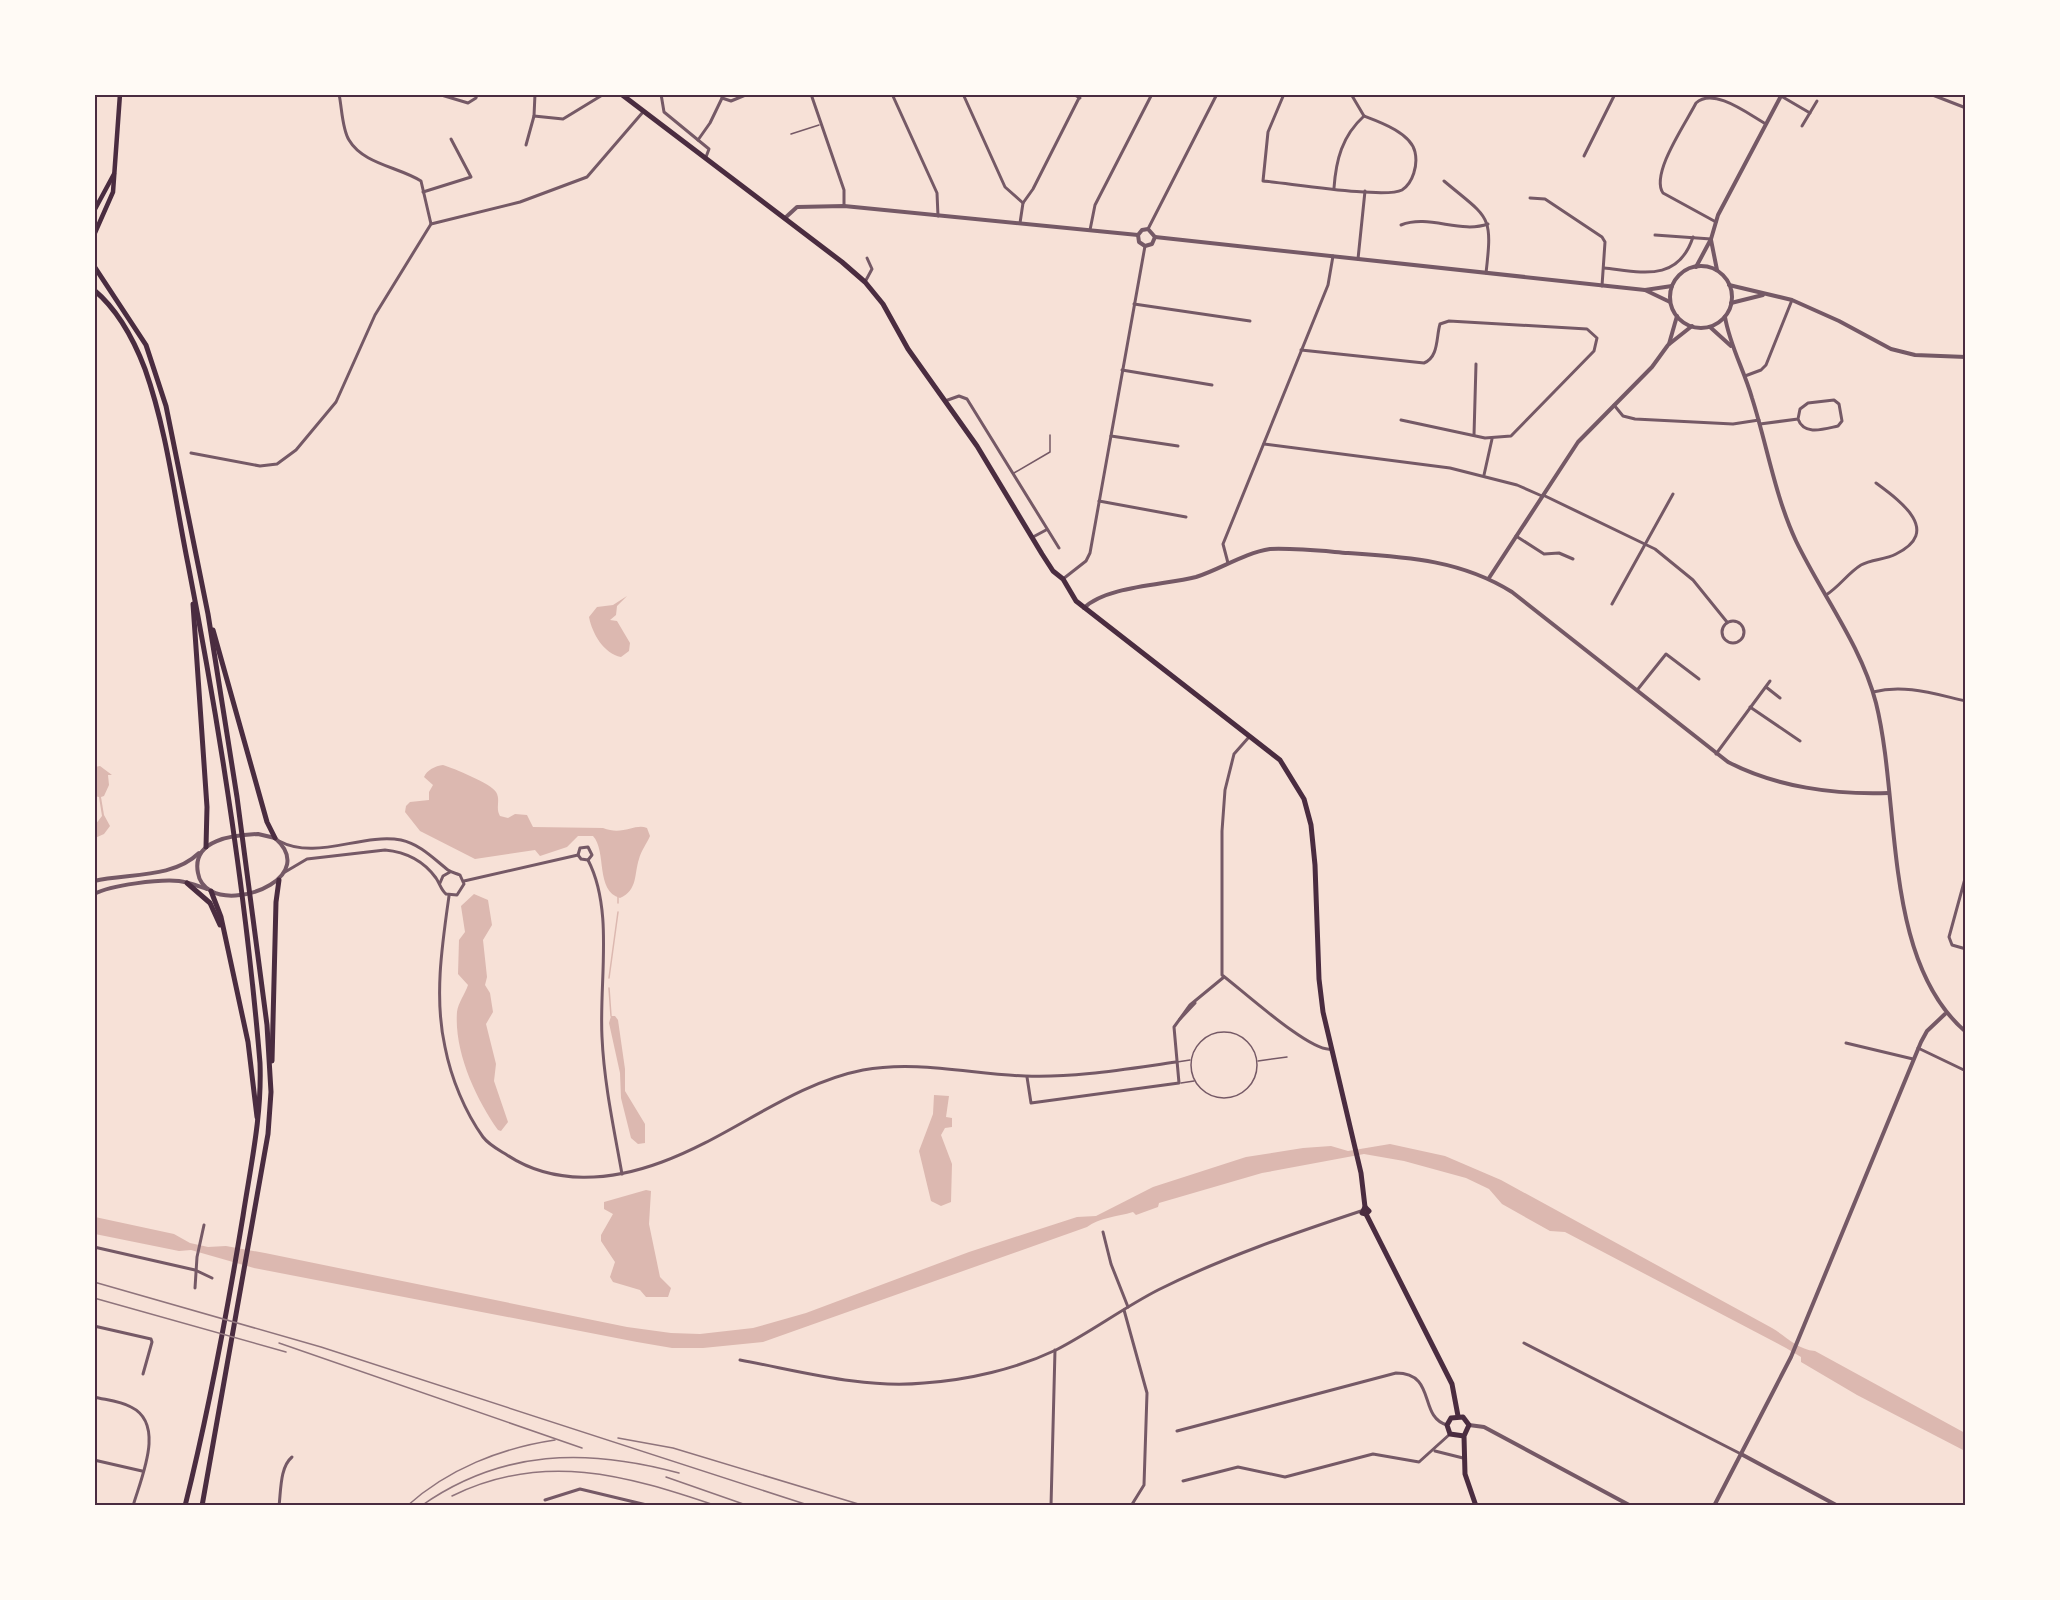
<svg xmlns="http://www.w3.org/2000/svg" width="2060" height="1600" viewBox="0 0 2060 1600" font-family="Manrope,sans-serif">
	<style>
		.water { fill: #dcb8b0 }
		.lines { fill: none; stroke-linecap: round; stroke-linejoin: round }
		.stream { stroke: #dcb8b0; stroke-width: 1.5 }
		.service { stroke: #755966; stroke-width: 1.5 }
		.minor { stroke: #755966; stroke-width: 3 }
		.tertiary { stroke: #755966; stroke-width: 4 }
		.secondary { stroke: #4a2c40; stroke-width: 4.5 }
		.primary { stroke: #4a2c40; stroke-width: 5 }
		.rail { stroke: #8f747c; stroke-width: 1.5 }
		.neatline { fill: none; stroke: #4a2c40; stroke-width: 2 }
	</style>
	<rect width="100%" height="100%" fill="#f7e1d7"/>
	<g class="water">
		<path d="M627,596L617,606L616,615L610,620L617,621L630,643L629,651L621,657C604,654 592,633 589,617L597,607L613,605Z"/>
		<path d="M443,765C453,768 492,784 496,792C501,800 495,808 500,816L508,818L515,814L527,815L533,827L603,828C623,836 635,823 647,828L650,836C647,843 641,851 639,859C634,874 638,890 620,898C595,891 607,851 593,836H578L567,847L540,856L535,850L475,859L420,831L405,812L406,806L410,802L429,800V792L433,785L424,777C427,770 435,766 443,765Z"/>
		<path d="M100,766L112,775H108L109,785L104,796L101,797L104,815L110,826L104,834L95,838V825L102,816L99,797L94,796L95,767Z"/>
		<path d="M474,894L488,900L492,925L483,940L487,977L485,985L490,993L493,1012L486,1024L496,1064L494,1081L508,1122L501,1131L498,1130C476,1099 454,1052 457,1012C458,1003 465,994 468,985L458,974L459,940L465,932L461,906Z"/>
		<path d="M611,1016H615L618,1020L625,1069V1091L645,1124V1143L638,1144L631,1138L621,1098L620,1073L609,1023Z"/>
		<path d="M934,1095L949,1096L946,1117L952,1118V1127L945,1128L941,1135L952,1164L951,1202L941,1206L931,1201L919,1151L933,1114Z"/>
		<path d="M1390,1144L1445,1156L1501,1180L1772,1328C1787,1337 1797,1349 1815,1351L1965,1433V1451L1857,1395L1801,1362V1357L1786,1348L1565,1232L1550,1231L1502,1204L1489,1189L1466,1178L1404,1161L1364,1154L1262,1173L1159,1203L1158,1207L1136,1215L1133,1212C1117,1217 1100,1217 1087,1227L763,1342L703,1348H672L637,1342L254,1268L191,1250L179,1251L95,1234V1217L174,1234L190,1243L208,1247L226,1246L265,1253L627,1327L671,1333L700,1334L753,1328L806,1313L969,1252L1077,1217L1096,1216L1153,1187L1246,1157L1303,1148L1331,1146L1348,1151Z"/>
		<path d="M646,1190L651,1191L649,1224L660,1277L671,1288L668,1297H646L640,1290L613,1282L610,1277L615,1262L601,1241V1235L613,1214L604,1209V1202Z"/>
	</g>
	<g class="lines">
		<g class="stream">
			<path d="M618,903V897"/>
			<path d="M609,978L618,912"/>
			<path d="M609,988L611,1016"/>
		</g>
		<g class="service">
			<path d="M791,134L819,125"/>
			<path d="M1014,473L1050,452V435"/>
			<circle cx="1224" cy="1065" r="33"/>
			<path d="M1258,1061L1287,1057"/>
			<path d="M1177,1062L1190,1060"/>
			<path d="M1181,1083L1194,1081"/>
		</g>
		<g class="minor">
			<path d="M339,94C342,108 342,129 349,140C363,164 399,167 421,181L431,224"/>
			<path d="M438,94L468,103L476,98L477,94"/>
			<path d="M661,94L664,112L709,149L706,157"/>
			<path d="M892,94L937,193L938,216"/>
			<path d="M963,94L1005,187L1023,203"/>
			<path d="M1073,94L1080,98"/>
			<path d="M1284,94L1268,132L1263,181C1288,183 1385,199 1402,190C1413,183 1418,165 1415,152C1411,133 1380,122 1364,116L1351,94"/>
			<path d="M1930,94L1966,108"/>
			<path d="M1781,96L1810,113"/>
			<path d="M812,97L844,190V206"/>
			<path d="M722,98L731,101L748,94"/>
			<path d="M534,116L535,94"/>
			<path d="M1802,126L1817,101"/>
			<path d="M698,140L710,123L724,94"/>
			<path d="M526,145L534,116L563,119L604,94"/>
			<path d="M1584,156L1615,94"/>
			<path d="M1444,181C1489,219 1493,213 1486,273"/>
			<path d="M1334,188C1336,160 1342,136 1364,116"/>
			<path d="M423,192L471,177L451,139"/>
			<path d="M1530,198L1545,199L1602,237L1605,242L1602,286"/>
			<path d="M1716,222L1663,193C1650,174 1686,123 1696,103C1714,87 1748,114 1766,124"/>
			<path d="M1020,223L1023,203L1033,189L1081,94"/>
			<path d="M1401,225C1429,214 1460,234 1488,224"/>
			<path d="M1148,229L1217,94"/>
			<path d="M1090,230L1095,205L1152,94"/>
			<path d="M1655,235L1711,239"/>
			<path d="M1358,259L1365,191"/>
			<path d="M1604,268C1641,272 1678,283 1693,237"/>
			<path d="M865,282L872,269L867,258"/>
			<path d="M1134,304L1250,321"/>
			<path d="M1301,350L1424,363C1439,357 1436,337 1440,324L1449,321L1587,329L1597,338L1594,351L1511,436L1485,438L1401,420"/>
			<path d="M1122,370L1212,385"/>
			<path d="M1745,376L1761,370L1766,365L1792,300"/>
			<path d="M945,401L959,396L967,399L1059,548"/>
			<path d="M1614,405L1623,416L1635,419L1733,424L1759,420"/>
			<path d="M1760,424L1798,419L1800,409L1808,403L1834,400L1839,404L1842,421L1838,426C1824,429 1804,436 1798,419"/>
			<path d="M1474,435L1476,364"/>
			<path d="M1111,436L1178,446"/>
			<path d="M1264,444L1450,468L1517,485L1542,496"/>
			<path d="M191,453L260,466L277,464L296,450L336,402L375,315L431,224L520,202L587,177L643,112"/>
			<path d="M1484,475L1492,439"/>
			<path d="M1543,495L1655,549L1693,580L1727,622"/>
			<path d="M1099,501L1186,517"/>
			<path d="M1516,536L1544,554L1559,553L1573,559"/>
			<path d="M1033,537L1046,530"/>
			<path d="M1228,563L1223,544L1328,285L1333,256"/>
			<path d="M1063,579L1086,561L1090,553L1145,246"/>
			<path d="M1826,595C1839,587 1848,573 1861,565C1872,559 1885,560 1896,554C1943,531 1899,500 1876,483"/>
			<path d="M1612,604L1673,494"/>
			<circle cx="1733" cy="632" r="11"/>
			<path d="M1766,687L1780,698"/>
			<path d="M1638,689L1666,654L1699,679"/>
			<path d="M1873,692C1905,684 1934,694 1966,701"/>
			<path d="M1750,707L1800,741"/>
			<path d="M1249,737L1234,754L1225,790L1222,831V975C1242,990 1311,1053 1331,1049"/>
			<path d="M1716,754L1770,681"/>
			<path d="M279,841C316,861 361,833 401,840C420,844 434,859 448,870C452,873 456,873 460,875L464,884L457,895L446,894C441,890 440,884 436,878C423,860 406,852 385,850L307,859L285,872"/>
			<path d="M578,855L580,848L588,847L592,855L588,860"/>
			<path d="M578,855L581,859L588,860"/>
			<path d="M588,860C614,910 599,981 602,1037C604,1083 614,1129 622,1174"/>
			<path d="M1966,875L1949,937L1952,945L1966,949"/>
			<path d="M464,881L578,855"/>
			<path d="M440,883L443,876L450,872"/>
			<path d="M449,896C442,945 434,998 445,1047C451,1078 465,1112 483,1137C489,1145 499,1150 507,1155C554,1186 611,1181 662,1162C731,1137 791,1084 863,1070C916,1060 972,1074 1025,1076C1075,1078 1126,1069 1176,1062"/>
			<path d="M1180,1019L1195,1003"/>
			<path d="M1846,1043L1913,1059"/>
			<path d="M1918,1048L1966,1071"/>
			<path d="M1027,1077L1031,1103L1179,1083L1174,1027L1190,1005L1224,977"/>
			<path d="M1103,1232L1111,1264L1128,1307"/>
			<path d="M94,1247L195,1270L212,1278"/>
			<path d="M195,1288L197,1257L204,1225"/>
			<path d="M1124,1310L1147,1393L1144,1485L1131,1506"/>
			<path d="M94,1326L151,1339L152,1342L143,1374"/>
			<path d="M1524,1343L1741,1454"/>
			<path d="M740,1360C800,1371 863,1389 924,1383C968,1380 1016,1369 1056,1350C1091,1332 1123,1308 1158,1290C1224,1257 1292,1234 1361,1211"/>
			<path d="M94,1397C106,1400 120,1401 131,1407C166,1424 141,1478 133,1506"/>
			<path d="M1177,1431L1396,1373C1437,1373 1418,1417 1447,1425"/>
			<path d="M1435,1451L1463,1458"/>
			<path d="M94,1460L142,1471"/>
			<path d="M1183,1481L1238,1467L1285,1477L1373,1454L1419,1462L1450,1434"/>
			<path d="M545,1500L580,1489L651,1506"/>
			<path d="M279,1506C281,1490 280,1467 292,1457"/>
			<path d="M1051,1506L1055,1350"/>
		</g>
		<g class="tertiary">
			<path d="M785,218L797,207L844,206L1138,235"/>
			<path d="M1138,235L1139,242L1145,246L1152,244L1155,237"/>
			<path d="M1138,235L1142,230L1148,229L1155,237"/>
			<path d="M1155,237L1645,290L1672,286"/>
			<path d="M1711,240L1717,270"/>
			<circle cx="1701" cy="297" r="31"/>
			<path d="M1696,267L1711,239L1718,215L1782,94"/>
			<path d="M1729,285L1792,300L1839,321L1891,349L1915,355L1966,357"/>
			<path d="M1645,290L1670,302"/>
			<path d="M1731,303L1763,295"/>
			<path d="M1725,317C1730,346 1744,370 1752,398C1767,445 1775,496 1796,541C1822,595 1861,645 1876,703C1901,803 1882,961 1966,1032"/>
			<path d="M1710,327L1731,346"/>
			<path d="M1669,344L1677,316"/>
			<path d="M1489,578L1578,442L1652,367L1668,345L1692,326"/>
			<path d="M1084,608C1106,586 1165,585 1196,577C1221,569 1244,553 1270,549C1296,548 1323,551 1348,553C1407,557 1461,560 1512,592L1728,762C1776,787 1835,795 1889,793"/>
			<path d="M258,834L275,838C317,875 242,908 211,891C204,887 199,880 198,873C191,839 235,835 258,834Z"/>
			<path d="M94,881C128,873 172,879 199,853"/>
			<path d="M94,894C111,885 160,879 179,881C188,882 198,886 207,889"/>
			<path d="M1469,1425L1484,1427L1631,1506"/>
			<path d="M1741,1454L1838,1506"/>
			<path d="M1714,1506L1791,1357L1921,1042L1927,1031L1945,1014"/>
		</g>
		<g class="secondary">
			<path d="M94,211L114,174"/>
			<path d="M94,235L113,192L120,94"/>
		</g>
		<g class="primary">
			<path d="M621,94L842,262L865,282L883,304L908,349L977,446L1042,554L1053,571L1063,579L1076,601L1280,760L1304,799L1311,825L1315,865L1319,979L1323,1012L1361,1173L1365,1207L1369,1211L1366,1214"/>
			<path d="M94,266L146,345L166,406L183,490L208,614L237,797L267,1025L271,1092L268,1134L202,1506"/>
			<path d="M94,290C118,310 134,340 145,369C167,431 175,500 188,564C220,728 246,896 260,1063C262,1115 251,1164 243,1216C227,1313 209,1410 185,1506"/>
			<path d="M193,604L207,807L206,847"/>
			<path d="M213,630L267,822L275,838"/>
			<path d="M187,883L210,903L220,925"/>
			<path d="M211,891L221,917L248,1042L257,1117"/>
			<path d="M272,1061L276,902L279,880"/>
			<path d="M1365,1207L1362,1213L1366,1214L1452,1384L1458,1416"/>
			<path d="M1464,1436L1450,1434L1447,1425L1451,1418L1463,1417L1469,1425L1464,1436L1465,1474L1476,1506"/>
		</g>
		<g class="rail">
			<path d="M94,1282L321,1347L811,1506"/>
			<path d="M94,1298L286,1352"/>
			<path d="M279,1343L582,1448"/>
			<path d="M618,1438L673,1448L865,1506"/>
			<path d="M666,1477L749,1506"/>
			<path d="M452,1496C543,1451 626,1475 717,1506"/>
			<path d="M407,1506C448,1469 501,1448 555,1440"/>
			<path d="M421,1506C502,1449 587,1448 679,1473"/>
		</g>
	</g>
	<rect width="2060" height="1600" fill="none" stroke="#fffaf5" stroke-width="192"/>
	<rect x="96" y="96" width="1868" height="1408" class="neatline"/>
</svg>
